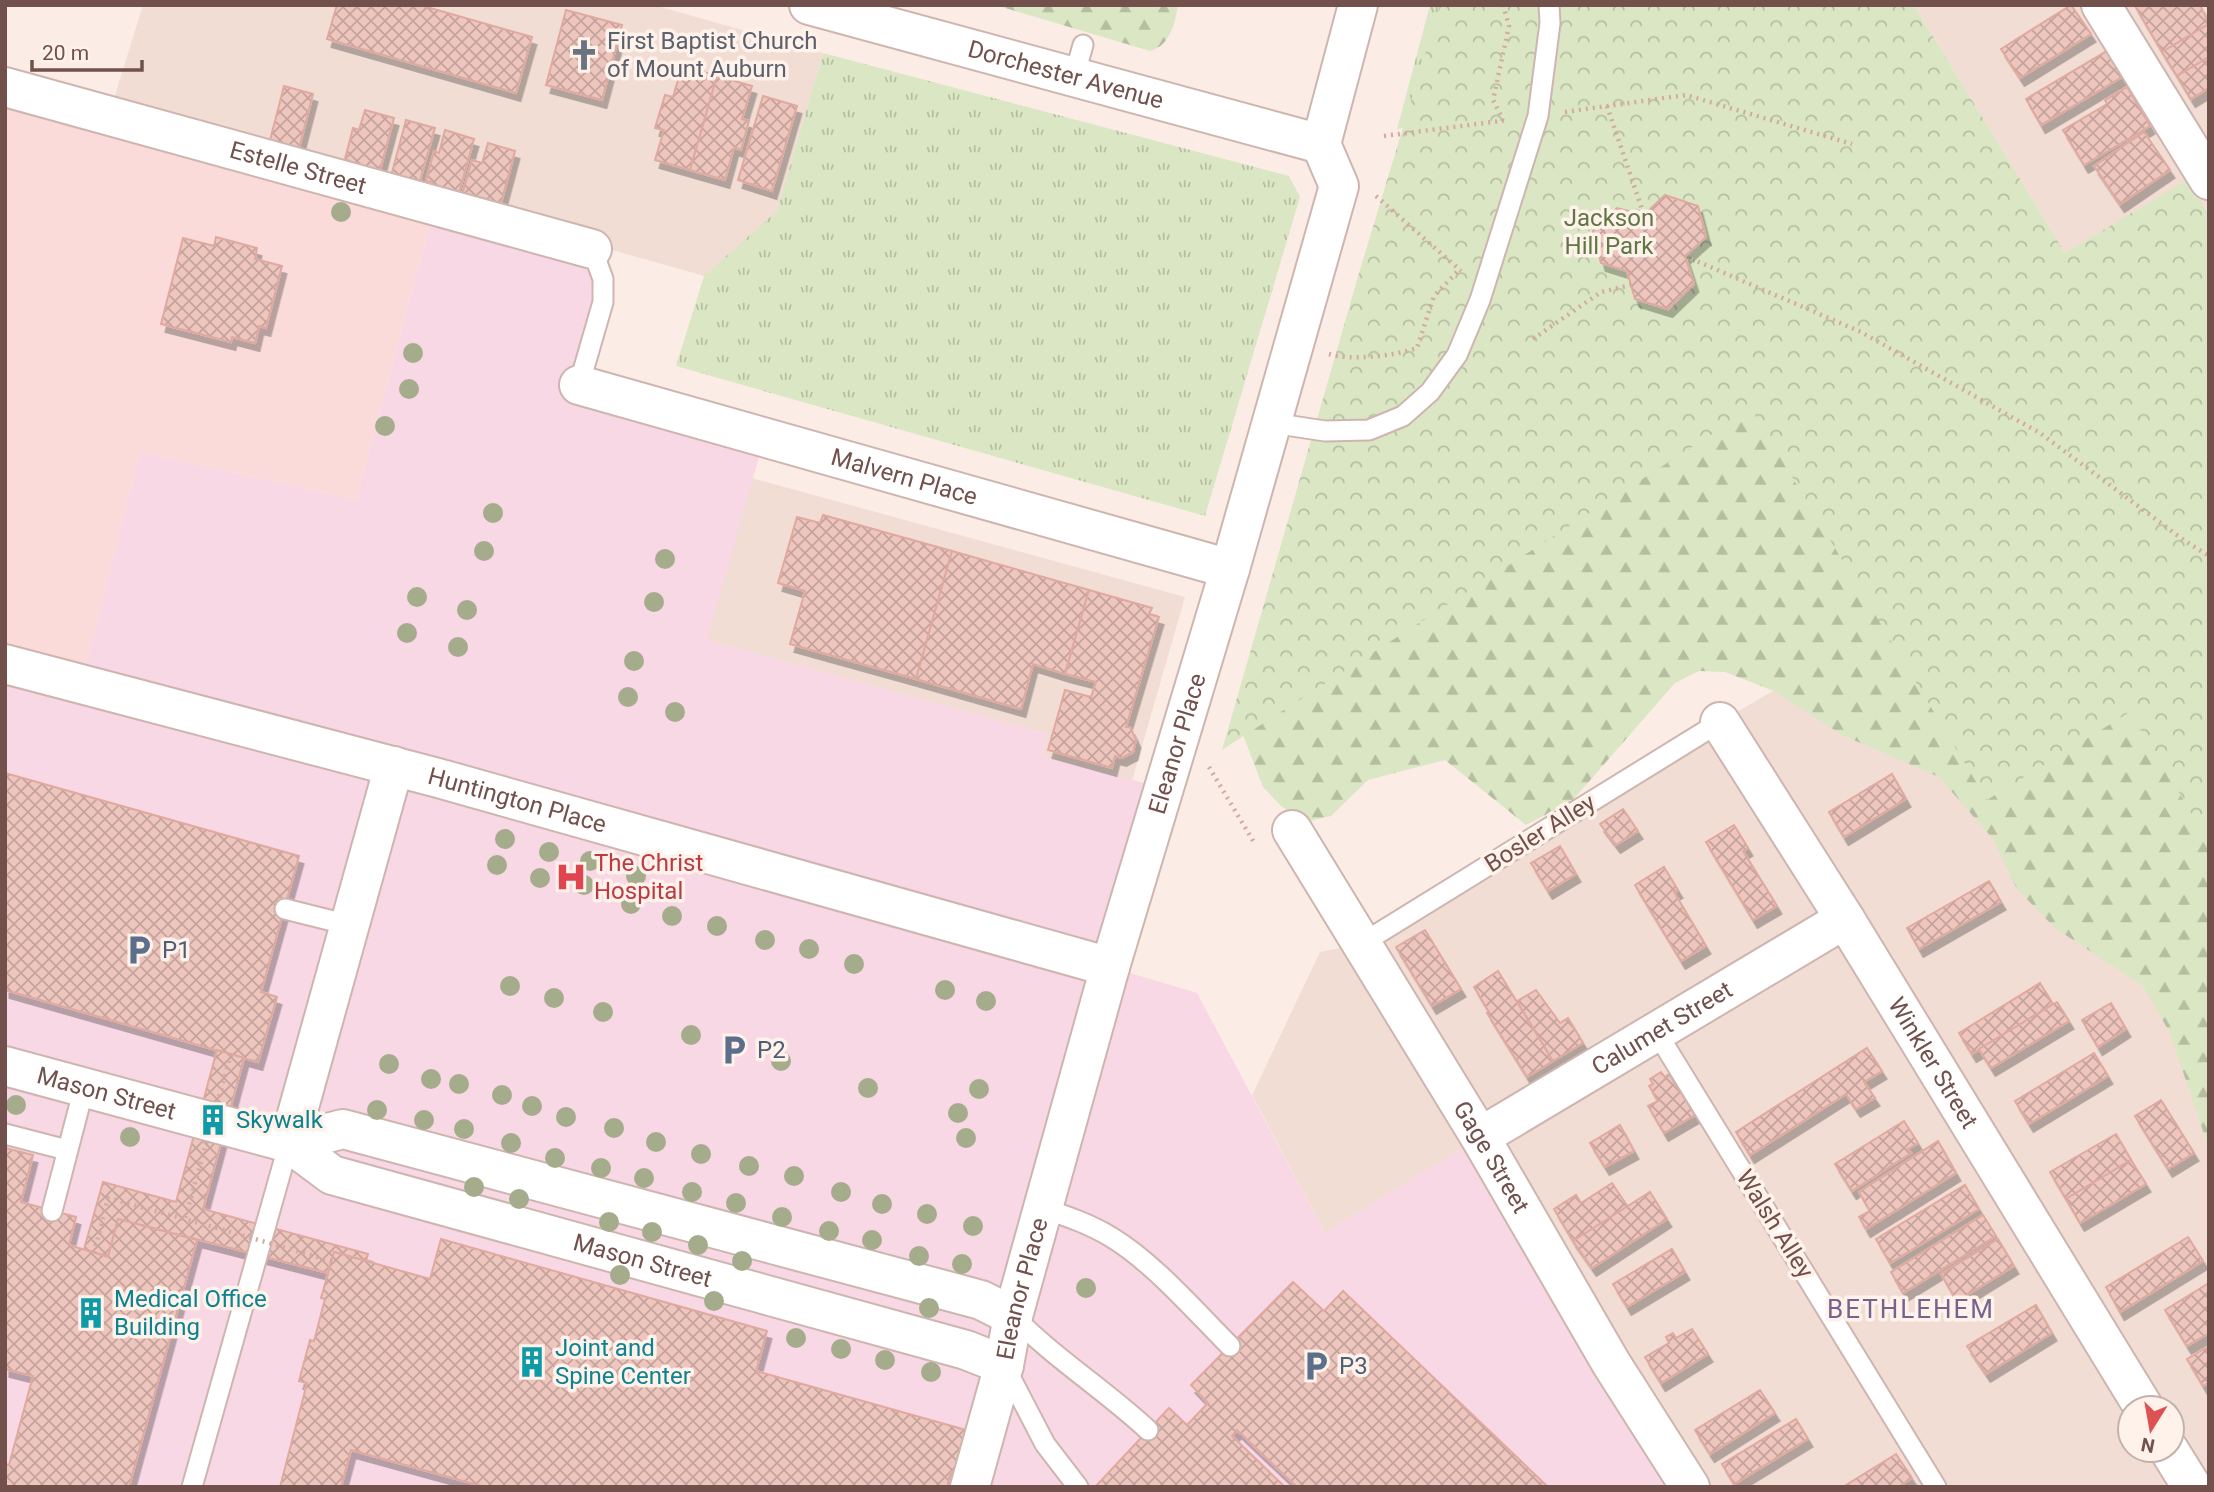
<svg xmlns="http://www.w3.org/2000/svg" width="2214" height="1492" viewBox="0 0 2214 1492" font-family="Roboto,sans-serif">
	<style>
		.residential { fill: #f2ddd4; fill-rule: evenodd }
		.commercial { fill: #fadbd9 }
		.medical { fill: #f8d8e4 }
		.grass { fill: url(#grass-tufts) }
		.forest { fill: url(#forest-firs) }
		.park { fill: url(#park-crowns) }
		.building { fill: url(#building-cross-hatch); stroke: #e0a99f; stroke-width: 2; filter: url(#shadow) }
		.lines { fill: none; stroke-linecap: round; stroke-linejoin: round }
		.service-casing { stroke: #ceb5af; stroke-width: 23 }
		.minor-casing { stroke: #ceb5af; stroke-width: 42 }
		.path { stroke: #d3a9a1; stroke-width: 4.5; stroke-dasharray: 2 5; stroke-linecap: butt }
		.service { stroke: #fff; stroke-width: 19 }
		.minor { stroke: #fff; stroke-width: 38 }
		.path-bridge { stroke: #d3a9a1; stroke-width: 4.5; stroke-dasharray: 2 5; stroke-linecap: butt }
		.tree { fill: #a5ac8c }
		.labels { text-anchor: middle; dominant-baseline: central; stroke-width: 7; stroke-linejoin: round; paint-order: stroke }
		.worship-label { font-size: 24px; fill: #5b616d; stroke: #fef2eb; text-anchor: start }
		.street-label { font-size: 24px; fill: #72504c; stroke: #fef2eb }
		.park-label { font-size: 24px; fill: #5f7744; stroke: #fef2eb }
		.health-label { font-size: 24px; fill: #be3a42; stroke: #fef2eb; text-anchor: start }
		.service-label { font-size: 24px; fill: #4e5e75; stroke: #fef2eb; text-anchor: start }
		.culture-label { font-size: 24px; fill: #0d838f; stroke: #fef2eb; text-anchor: start }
		.neighbourhood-label { font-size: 26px; letter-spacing: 2px; fill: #76648e; stroke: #fef2eb }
	</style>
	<defs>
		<pattern id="grass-tufts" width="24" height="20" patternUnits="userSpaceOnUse" patternTransform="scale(1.75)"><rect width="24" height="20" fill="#dbe7c4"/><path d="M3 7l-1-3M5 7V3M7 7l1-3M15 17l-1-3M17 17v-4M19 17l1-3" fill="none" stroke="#b6bea1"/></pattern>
		<pattern id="forest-firs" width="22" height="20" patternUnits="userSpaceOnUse" patternTransform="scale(1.75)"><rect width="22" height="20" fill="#dbe7c4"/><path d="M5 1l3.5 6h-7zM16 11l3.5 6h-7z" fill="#b6bea1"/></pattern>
		<pattern id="park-crowns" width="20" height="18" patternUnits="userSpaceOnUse" patternTransform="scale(1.75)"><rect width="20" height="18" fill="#dbe7c4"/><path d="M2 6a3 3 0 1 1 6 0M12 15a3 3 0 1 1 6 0" fill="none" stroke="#b6bea1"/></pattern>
		<pattern id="building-cross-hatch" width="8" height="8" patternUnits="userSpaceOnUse" patternTransform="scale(1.75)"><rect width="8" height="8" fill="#eec6be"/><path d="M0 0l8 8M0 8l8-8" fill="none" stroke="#c5a39d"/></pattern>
		<filter id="shadow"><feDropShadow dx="4.5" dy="8" stdDeviation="0" flood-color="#0004"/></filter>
	</defs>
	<rect width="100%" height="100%" fill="#fbede5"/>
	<g class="residential">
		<path d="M143,5H654L823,53L777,212L704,276L111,108Z"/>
		<path d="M1914,5H2209V213L2188,180L2065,253Z"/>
		<path d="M752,478L1185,597L1132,781L1042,756L1048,734L706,640Z"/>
		<path d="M1882,627L2209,842V1487H1690L1479,1138L1325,1233L1252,1095L1320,952L1361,944L1720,722ZM2130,1408H2172V1450H2130Z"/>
	</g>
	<path class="commercial" d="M5,87L435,206L356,500L140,452L82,685L5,664Z"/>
	<path class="medical" d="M435,206L592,249L603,279L579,385L765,436L707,640L1048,734L1042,756L1163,788L1110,967L1197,993L1325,1233L1480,1137L1694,1487H5V664L82,684L140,452L356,500Z"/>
	<g class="grass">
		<path d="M1430,5H1454L1488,116L1397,129Z"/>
		<path d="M823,53L1289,176L1300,197L1205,516L676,366L704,276L777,211Z"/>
	</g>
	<g class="forest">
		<path d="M995,5H1178C1175,23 1170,46 1150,51Z"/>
		<path d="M1672,357L2209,596V1149L2170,1033L2143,986L2055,928L2017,889L1993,839L1939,777L1842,735L1774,691L1725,672L1699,671L1675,683L1572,801L1526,825L1445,760L1368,780L1331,816L1305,822L1281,806L1263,787L1243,735Z"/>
	</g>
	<path class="park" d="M1440,5H1914L2065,253L2188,179L2209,214V842L2130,712L1987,800L1751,409L1222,750L1359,273Z"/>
	<g class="building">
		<path d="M337,5H420L532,37L516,93L327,39Z"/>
		<path d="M2071,5L2091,34L2020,78L2001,49Z"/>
		<path d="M2200,5L2209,24L2162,52L2135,6Z"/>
		<path d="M566,10L622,25L602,100L546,85Z"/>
		<path d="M2209,24V57L2177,76L2162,52Z"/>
		<path d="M2107,51L2122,77L2041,125L2026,99Z"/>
		<path d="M2209,57V88L2191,99L2177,76Z"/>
		<path d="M682,66L717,76L690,170L655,160L664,130L655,128L665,95L673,97Z"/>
		<path d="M717,76L752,86L742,119L749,121L741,150L734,147L725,180L690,170Z"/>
		<path d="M284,86L313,94L298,152L269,144Z"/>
		<path d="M2127,87L2150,126L2084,165L2063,130L2107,104L2105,100Z"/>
		<path d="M763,96L797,106L772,191L738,180Z"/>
		<path d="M365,110L394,118L379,174L349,166L350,161L345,159L353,128L359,130Z"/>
		<path d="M406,120L435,128L419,184L391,176Z"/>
		<path d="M445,130L474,139L458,196L430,188L431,182L426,181L434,151L439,153Z"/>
		<path d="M2144,132L2170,170L2120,204L2094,166Z"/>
		<path d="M488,143L515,151L500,207L462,195L472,160L482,163Z"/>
		<path d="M1665,195L1698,206L1706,237L1685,256L1694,284L1668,309L1635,299L1627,271L1601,263L1593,231L1617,208L1644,215Z"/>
		<path d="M216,237L257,248L255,259L282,266L266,328L259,326L255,343L232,337L231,342L161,324L183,238L214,246Z"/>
		<path d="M823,515L952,551L916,679L790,644L805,591L778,583L797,517L820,523Z"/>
		<path d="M952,551L1089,590L1065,674L1033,664L1021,709L916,679Z"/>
		<path d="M1089,590L1152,608L1149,614L1159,617L1126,727H1130L1136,740L1133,752L1122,758L1115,756L1112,768L1048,750L1065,690L1091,697L1096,682L1065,674Z"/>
		<path d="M5,773L299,856L261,992L277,997L258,1062L5,990Z"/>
		<path d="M1892,774L1906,799L1844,837L1829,812Z"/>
		<path d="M1623,809L1638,831L1616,845L1600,824Z"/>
		<path d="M1734,825L1748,848L1743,851L1777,906L1753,920L1706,842Z"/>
		<path d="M1560,846L1576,874L1548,891L1531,863Z"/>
		<path d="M1664,867L1678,890L1674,892L1706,946L1681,961L1635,885Z"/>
		<path d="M1989,881L2001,902L1919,949L1907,928Z"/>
		<path d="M1425,930L1461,989L1432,1006L1396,947Z"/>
		<path d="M1498,971L1553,1061L1527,1077L1487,1013L1489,1012L1474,987Z"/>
		<path d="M2040,983L2053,1004L1972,1054L1959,1033Z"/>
		<path d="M1536,990L1560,1023L1568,1018L1583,1043L1553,1061L1517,1001Z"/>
		<path d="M2057,1002L2069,1021L1991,1068L1979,1049Z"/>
		<path d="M2111,1003L2126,1029L2098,1047L2082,1020Z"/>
		<path d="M1867,1048L1882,1071L1864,1082L1875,1098L1856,1109L1846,1094L1750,1155L1736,1132Z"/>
		<path d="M217,1050L244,1058L203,1209L368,1254L366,1261L334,1252L328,1273L118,1219L108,1257L84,1249L103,1182L176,1202Z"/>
		<path d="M2094,1053L2108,1076L2029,1124L2015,1101Z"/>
		<path d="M1661,1072L1665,1077L1669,1074L1695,1115L1664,1133L1648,1106L1658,1101L1649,1086L1653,1084L1650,1079Z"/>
		<path d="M2161,1100L2194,1153L2168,1169L2135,1116Z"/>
		<path d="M1904,1121L1918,1143L1908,1149L1911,1153L1852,1191L1835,1164Z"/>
		<path d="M1620,1125L1634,1151L1605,1167L1590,1143Z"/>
		<path d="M2116,1134L2131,1160L2066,1199L2050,1172Z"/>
		<path d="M1938,1141L1956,1173L1866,1229L1859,1217L1870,1211L1859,1192Z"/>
		<path d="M5,1148L33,1155L21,1202L76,1217L69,1245L108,1257L118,1219L197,1240L129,1487H5V1464L9,1465L33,1376L5,1369Z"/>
		<path d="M2131,1160L2146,1184L2080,1223L2066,1199Z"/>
		<path d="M1612,1183L1628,1207L1573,1241L1554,1209L1576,1195L1581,1203Z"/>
		<path d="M1965,1185L1979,1209L1890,1263L1876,1239Z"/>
		<path d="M1650,1192L1667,1219L1592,1268L1573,1241Z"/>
		<path d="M1983,1215L1996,1236L1903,1293L1891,1272Z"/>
		<path d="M2188,1237L2203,1261L2120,1312L2106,1287Z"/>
		<path d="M441,1239L767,1331L756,1371L966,1430L954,1472L951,1471L947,1487H485L351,1450L341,1487H280L307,1383L299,1381L310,1340L314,1341L325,1299L321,1298L334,1252L430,1279Z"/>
		<path d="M1998,1239L2014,1266L1957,1301L1941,1274Z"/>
		<path d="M1672,1249L1685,1272L1627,1307L1613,1284Z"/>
		<path d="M1293,1282L1324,1311L1343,1291L1548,1487H1297L1237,1430L1232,1436L1285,1487H1095L1169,1408L1187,1425L1208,1403L1191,1385Z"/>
		<path d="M2209,1283V1333L2187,1346L2165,1310Z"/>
		<path d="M2036,1305L2052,1333L1986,1374L1967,1346Z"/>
		<path d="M1692,1329L1708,1354L1661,1383L1645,1357L1669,1343L1666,1337L1673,1333L1676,1338Z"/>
		<path d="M2209,1346V1383L2203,1386L2187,1359Z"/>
		<path d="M1760,1390L1775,1413L1710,1454L1695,1430Z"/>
		<path d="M1796,1419L1808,1439L1734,1484L1722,1464Z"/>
		<path d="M1896,1454L1912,1478L1898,1487H1843Z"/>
	</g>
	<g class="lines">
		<defs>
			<g id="service">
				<path d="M1074,77L1083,45"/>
				<path d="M579,385L603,302V279L592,249"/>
				<path d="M1272,423L1325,431L1369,430L1403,416L1430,392L1457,355L1480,300L1538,116L1550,23L1549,5"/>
				<path d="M285,909L349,925"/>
				<path d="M1361,944L1720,722"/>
				<path d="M1657,1033L1936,1487"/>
				<path d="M5,1134L67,1150"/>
				<path d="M1042,1208C1066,1216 1090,1224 1111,1237C1154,1263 1195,1311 1230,1346"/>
				<path d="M52,1211L84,1088"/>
				<path d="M1013,1316C1054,1358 1105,1390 1148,1430"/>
				<path d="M1006,1369L1045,1444L1078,1487"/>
				<path d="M192,1487L289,1143"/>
			</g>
			<g id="minor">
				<path id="s1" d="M809,5L1321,144"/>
				<path d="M2101,5L2209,180"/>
				<path id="s2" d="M5,87L592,249"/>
				<path id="s3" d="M579,385L1230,569"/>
				<path id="s4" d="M5,664L438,778L1110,967"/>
				<path id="s5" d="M1720,722L1845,919L2144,1408"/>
				<path id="s6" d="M1292,830L1480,1137L1611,1363L1690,1487"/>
				<path id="s7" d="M5,1066L289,1143L332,1175L966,1350L1004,1365"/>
				<path id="s8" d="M1480,1137L1845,919"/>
				<path d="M289,1143L343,1129L981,1300L1013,1316"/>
				<path d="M289,1143L394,766"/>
				<path d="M2169,1450L2192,1487"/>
				<path id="s9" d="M970,1487L1004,1365L1013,1316L1110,967L1230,569L1339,186L1321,144L1358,5"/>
			</g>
		</defs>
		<use href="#service" class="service-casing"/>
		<use href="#minor" class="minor-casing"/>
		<g class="path">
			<path d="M1503,5L1509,26L1493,100L1503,120"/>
			<path d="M1607,106L1644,215"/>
			<path d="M1565,112L1686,95L1852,144"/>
			<path d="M1384,136L1508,120"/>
			<path d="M1376,196L1461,271"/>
			<path d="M1685,256L1861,332L2040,433L2185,541L2209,556"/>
			<path d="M1533,339L1601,292L1631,285"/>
			<path d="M1329,354C1351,361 1394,356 1417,348L1434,296L1459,270"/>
			<path d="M1209,767L1255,844"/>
			<path d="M94,1253L108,1198L185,1219"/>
		</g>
		<use href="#service" class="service"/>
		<use href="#minor" class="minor"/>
		<path class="path-bridge" d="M231,1054L185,1219L332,1261"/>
	</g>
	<g class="tree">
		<circle cx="341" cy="212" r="10"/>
		<circle cx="413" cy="353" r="10"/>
		<circle cx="409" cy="389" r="10"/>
		<circle cx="385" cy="426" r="10"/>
		<circle cx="493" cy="513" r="10"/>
		<circle cx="484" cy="551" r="10"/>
		<circle cx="665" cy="559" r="10"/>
		<circle cx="417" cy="597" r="10"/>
		<circle cx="654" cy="602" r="10"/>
		<circle cx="467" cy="610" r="10"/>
		<circle cx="407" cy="633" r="10"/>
		<circle cx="458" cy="647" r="10"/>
		<circle cx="634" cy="661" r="10"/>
		<circle cx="628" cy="697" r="10"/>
		<circle cx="675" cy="712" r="10"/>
		<circle cx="505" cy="839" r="10"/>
		<circle cx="549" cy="852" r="10"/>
		<circle cx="590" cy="861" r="10"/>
		<circle cx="497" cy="865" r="10"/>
		<circle cx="636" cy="876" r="10"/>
		<circle cx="540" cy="878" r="10"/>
		<circle cx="584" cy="885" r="10"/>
		<circle cx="631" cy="904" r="10"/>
		<circle cx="672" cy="916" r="10"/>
		<circle cx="717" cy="926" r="10"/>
		<circle cx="765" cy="940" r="10"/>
		<circle cx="809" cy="949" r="10"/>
		<circle cx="854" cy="964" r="10"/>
		<circle cx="510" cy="986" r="10"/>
		<circle cx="945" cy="990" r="10"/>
		<circle cx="554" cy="998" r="10"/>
		<circle cx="986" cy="1001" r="10"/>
		<circle cx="603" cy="1012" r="10"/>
		<circle cx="691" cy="1035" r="10"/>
		<circle cx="781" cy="1061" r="10"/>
		<circle cx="389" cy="1064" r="10"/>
		<circle cx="431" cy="1079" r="10"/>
		<circle cx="459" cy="1084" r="10"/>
		<circle cx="868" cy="1088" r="10"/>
		<circle cx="979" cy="1089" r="10"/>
		<circle cx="502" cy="1095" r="10"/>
		<circle cx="16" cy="1105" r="10"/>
		<circle cx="532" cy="1106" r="10"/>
		<circle cx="377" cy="1110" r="10"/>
		<circle cx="958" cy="1113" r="10"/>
		<circle cx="566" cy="1117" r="10"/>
		<circle cx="424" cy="1120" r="10"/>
		<circle cx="614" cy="1128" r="10"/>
		<circle cx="464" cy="1129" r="10"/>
		<circle cx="130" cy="1137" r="10"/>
		<circle cx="966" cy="1138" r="10"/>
		<circle cx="656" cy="1142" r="10"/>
		<circle cx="511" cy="1143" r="10"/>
		<circle cx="701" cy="1154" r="10"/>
		<circle cx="555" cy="1158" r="10"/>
		<circle cx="749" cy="1166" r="10"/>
		<circle cx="601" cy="1168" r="10"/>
		<circle cx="794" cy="1176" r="10"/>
		<circle cx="644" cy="1178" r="10"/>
		<circle cx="474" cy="1187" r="10"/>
		<circle cx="692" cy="1192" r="10"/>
		<circle cx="841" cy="1192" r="10"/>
		<circle cx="519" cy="1199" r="10"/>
		<circle cx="736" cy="1203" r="10"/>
		<circle cx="882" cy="1204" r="10"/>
		<circle cx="927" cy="1214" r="10"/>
		<circle cx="782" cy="1217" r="10"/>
		<circle cx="609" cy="1222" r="10"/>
		<circle cx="973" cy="1226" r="10"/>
		<circle cx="829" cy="1231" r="10"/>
		<circle cx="652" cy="1232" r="10"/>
		<circle cx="872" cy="1240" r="10"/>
		<circle cx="698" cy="1245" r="10"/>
		<circle cx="919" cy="1256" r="10"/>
		<circle cx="742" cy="1261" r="10"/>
		<circle cx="962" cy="1264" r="10"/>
		<circle cx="620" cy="1275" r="10"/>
		<circle cx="1086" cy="1288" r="10"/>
		<circle cx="714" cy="1301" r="10"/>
		<circle cx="929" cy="1308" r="10"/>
		<circle cx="796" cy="1338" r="10"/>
		<circle cx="841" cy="1349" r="10"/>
		<circle cx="885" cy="1360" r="10"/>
		<circle cx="931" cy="1372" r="10"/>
	</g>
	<defs>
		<symbol id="church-bare" viewBox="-9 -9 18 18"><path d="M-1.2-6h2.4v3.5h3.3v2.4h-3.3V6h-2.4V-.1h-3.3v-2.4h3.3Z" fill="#6b7280" stroke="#fef2eb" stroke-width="2.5" paint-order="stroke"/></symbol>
		<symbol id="hospital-bare" viewBox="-9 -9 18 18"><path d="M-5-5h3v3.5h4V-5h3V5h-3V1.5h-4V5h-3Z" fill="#e0444e" stroke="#fef2eb" stroke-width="2.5" paint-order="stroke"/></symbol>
		<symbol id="parking-bare" viewBox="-9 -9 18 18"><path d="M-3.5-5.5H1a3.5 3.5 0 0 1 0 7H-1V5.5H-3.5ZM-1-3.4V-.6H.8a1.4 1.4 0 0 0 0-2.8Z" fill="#5c6f8a" stroke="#fef2eb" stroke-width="2.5" paint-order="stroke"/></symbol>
		<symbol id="building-bare" viewBox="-9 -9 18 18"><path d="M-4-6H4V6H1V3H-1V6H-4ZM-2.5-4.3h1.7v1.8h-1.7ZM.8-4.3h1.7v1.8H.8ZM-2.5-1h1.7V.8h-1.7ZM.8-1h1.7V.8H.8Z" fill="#0f9aa8" stroke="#fef2eb" stroke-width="2.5" paint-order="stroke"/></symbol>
	</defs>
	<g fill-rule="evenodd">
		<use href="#church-bare" x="562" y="33" width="44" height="44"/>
		<use href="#hospital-bare" x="549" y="855" width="44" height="44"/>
		<use href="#parking-bare" x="117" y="928" width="44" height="44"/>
		<use href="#parking-bare" x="712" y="1028" width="44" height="44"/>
		<use href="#building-bare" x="191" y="1098" width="44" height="44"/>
		<use href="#building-bare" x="69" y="1291" width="44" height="44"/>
		<use href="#building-bare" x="510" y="1340" width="44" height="44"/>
		<use href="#parking-bare" x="1294" y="1344" width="44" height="44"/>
	</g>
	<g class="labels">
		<g class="worship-label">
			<text x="607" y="41">First Baptist Church<tspan x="607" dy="28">of Mount Auburn</tspan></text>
		</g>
		<g class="street-label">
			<text stroke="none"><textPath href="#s1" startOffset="266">Dorchester Avenue</textPath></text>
			<text stroke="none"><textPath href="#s2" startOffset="304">Estelle Street</textPath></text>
			<text stroke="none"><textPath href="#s3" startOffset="338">Malvern Place</textPath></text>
			<text stroke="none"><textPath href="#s9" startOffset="772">Eleanor Place</textPath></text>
			<text stroke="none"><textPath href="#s4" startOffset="530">Huntington Place</textPath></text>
			<text transform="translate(1540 833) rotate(-32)">Bosler Alley</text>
			<text stroke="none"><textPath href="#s8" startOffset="212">Calumet Street</textPath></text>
			<text stroke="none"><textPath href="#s5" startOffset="402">Winkler Street</textPath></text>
			<text stroke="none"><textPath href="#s7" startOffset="105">Mason Street</textPath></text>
			<text stroke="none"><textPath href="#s6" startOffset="383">Gage Street</textPath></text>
			<text transform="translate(1775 1224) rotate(58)">Walsh Alley</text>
			<text stroke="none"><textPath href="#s7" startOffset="670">Mason Street</textPath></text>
			<text stroke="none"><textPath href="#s9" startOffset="205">Eleanor Place</textPath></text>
		</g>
		<g class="park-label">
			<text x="1609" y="218">Jackson<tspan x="1609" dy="28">Hill Park</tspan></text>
		</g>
		<g class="health-label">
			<text x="594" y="863">The Christ<tspan x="594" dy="28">Hospital</tspan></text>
		</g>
		<g class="service-label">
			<text x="162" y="950">P1</text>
			<text x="757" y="1050">P2</text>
			<text x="1339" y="1366">P3</text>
		</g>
		<g class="culture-label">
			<text x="236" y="1120">Skywalk</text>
			<text x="114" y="1299">Medical Office<tspan x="114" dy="28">Building</tspan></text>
			<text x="555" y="1348">Joint and<tspan x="555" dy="28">Spine Center</tspan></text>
		</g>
		<g class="neighbourhood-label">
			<text x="1911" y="1309">BETHLEHEM</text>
		</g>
	</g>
	<rect width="2214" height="1492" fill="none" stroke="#72504c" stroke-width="14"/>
	<g transform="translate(2151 1429) rotate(191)"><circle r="33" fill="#fef2eb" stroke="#c6b1ab" stroke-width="2"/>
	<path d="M0-5L12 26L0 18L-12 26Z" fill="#dd5153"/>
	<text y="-10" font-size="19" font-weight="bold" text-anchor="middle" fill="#72504c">N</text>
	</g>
	<path d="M32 60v10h110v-10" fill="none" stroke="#72504c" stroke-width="3.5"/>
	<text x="42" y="60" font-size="21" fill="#72504c" stroke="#fef2eb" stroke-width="5" paint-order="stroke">20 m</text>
</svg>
